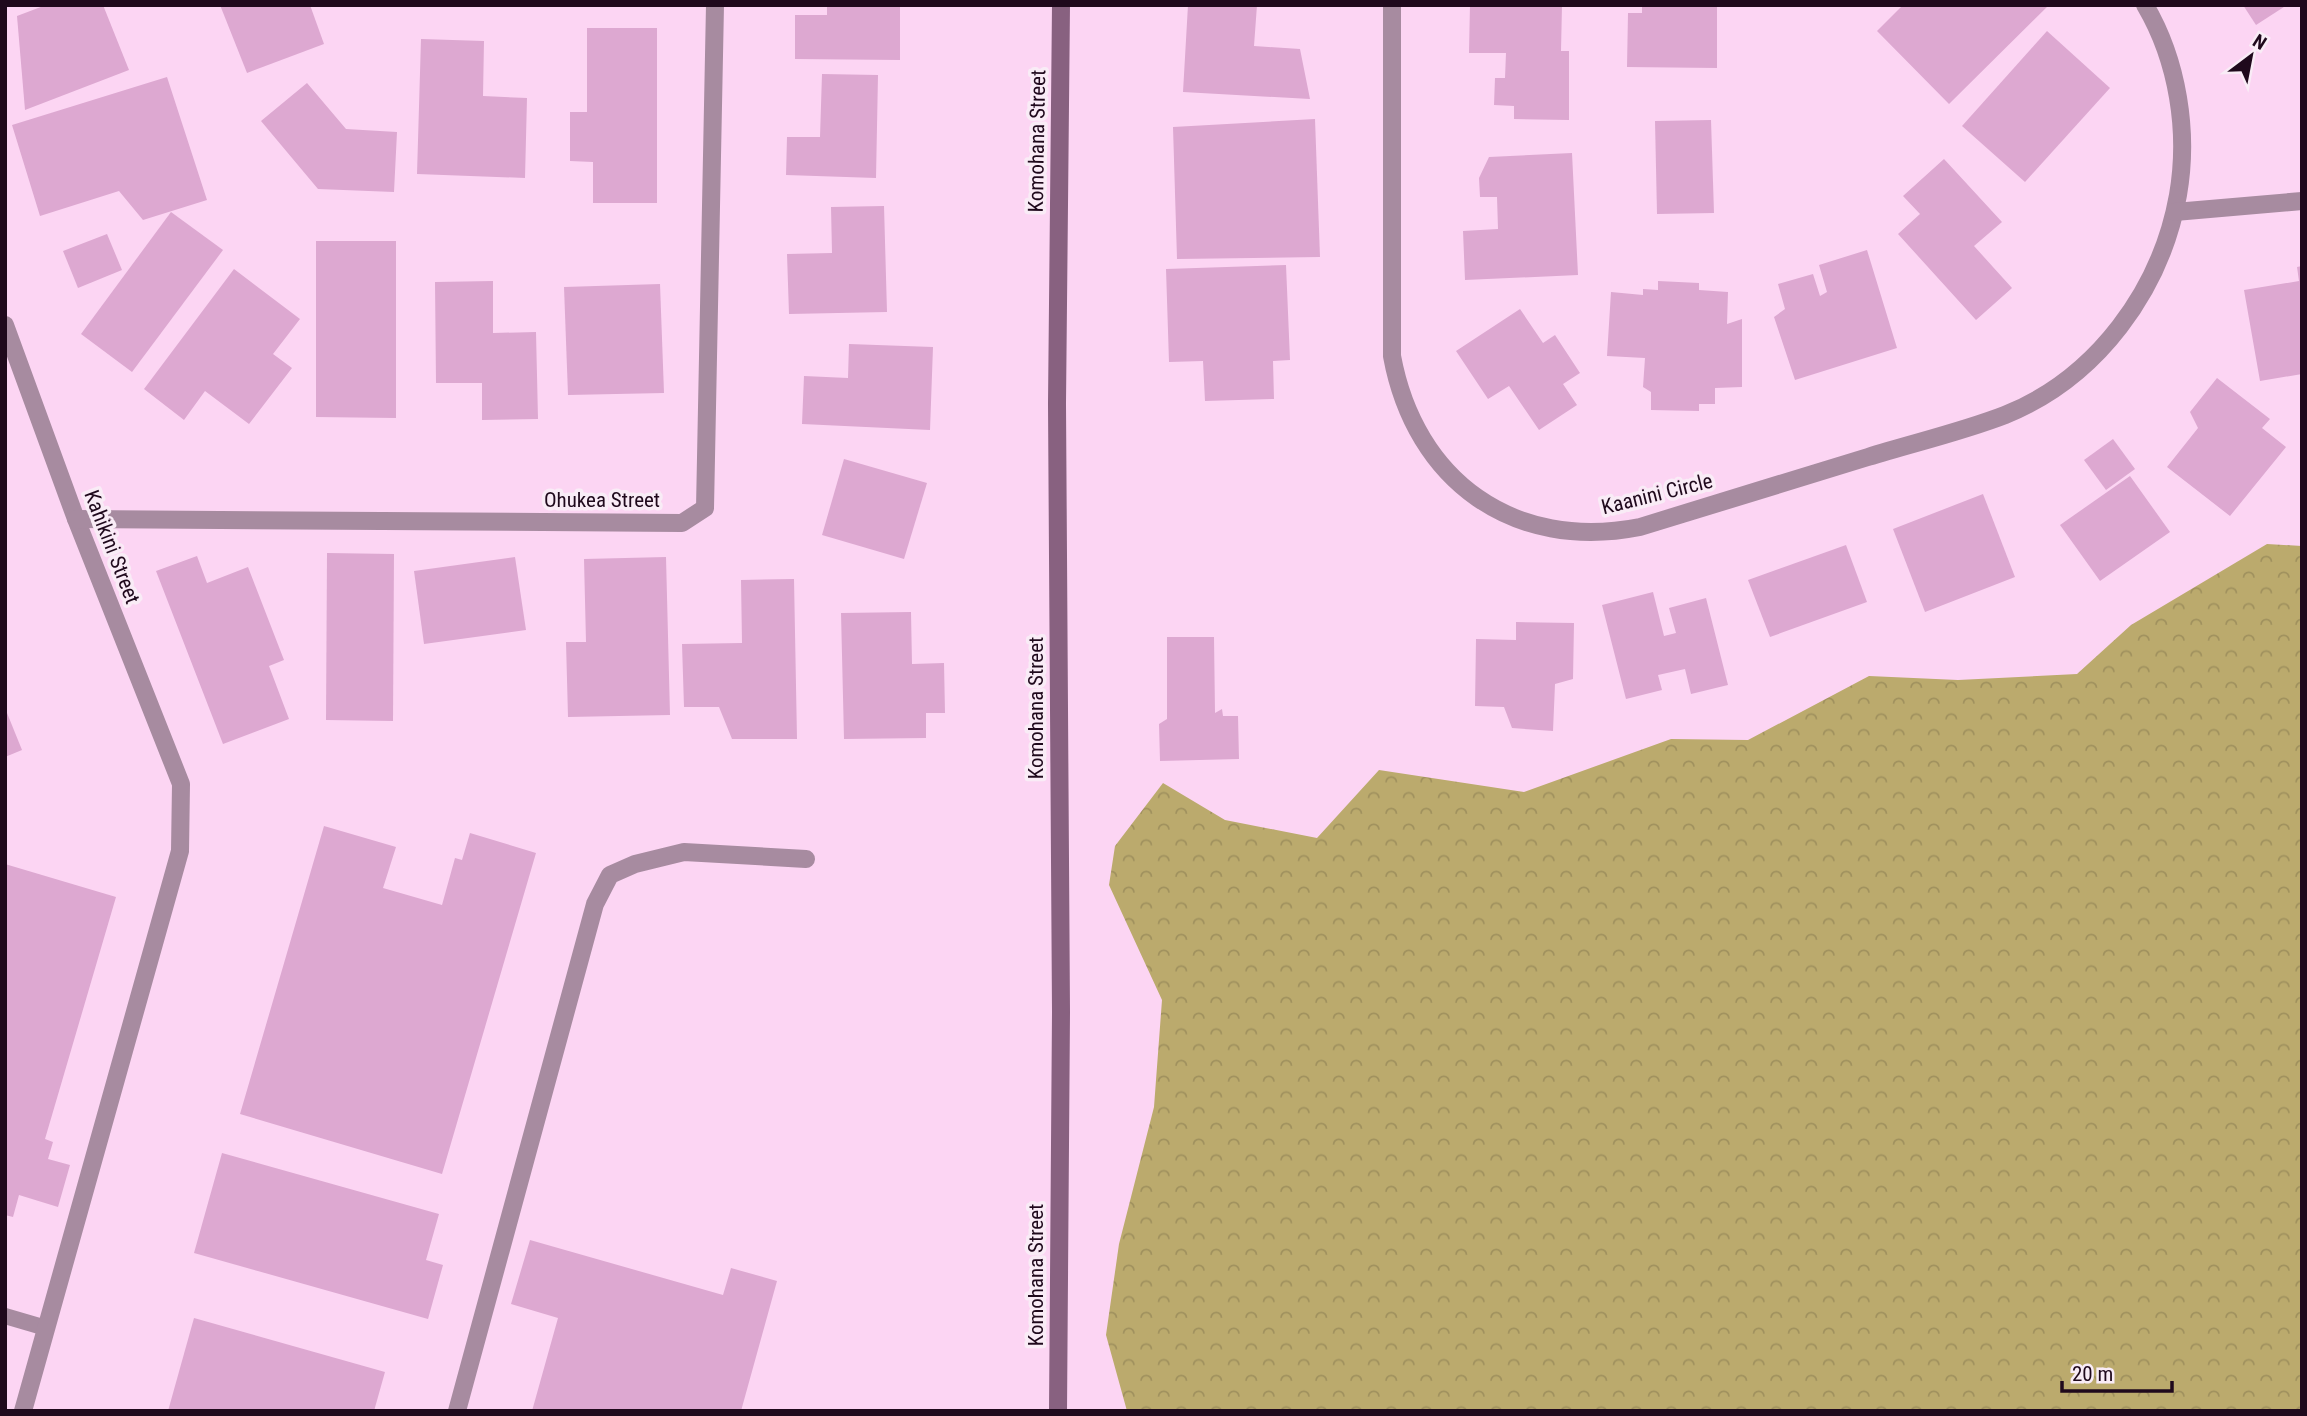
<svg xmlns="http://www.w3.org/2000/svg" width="2307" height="1416" viewBox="0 0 2307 1416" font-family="'Roboto Condensed',sans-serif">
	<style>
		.forest { fill: url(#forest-crowns) }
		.building { fill: #dda8d1 }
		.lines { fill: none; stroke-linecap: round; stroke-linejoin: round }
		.lane { stroke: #a78ba0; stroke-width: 16 }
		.street { stroke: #a78ba0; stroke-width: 18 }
		.secondary { stroke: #886180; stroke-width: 18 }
		.labels { text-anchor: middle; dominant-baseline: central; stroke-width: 7; stroke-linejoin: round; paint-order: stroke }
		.street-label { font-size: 21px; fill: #1f091c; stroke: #f9ecf6 }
	</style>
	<defs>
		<pattern id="forest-crowns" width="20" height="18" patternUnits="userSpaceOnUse" patternTransform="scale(1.75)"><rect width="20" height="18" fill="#bbaa6d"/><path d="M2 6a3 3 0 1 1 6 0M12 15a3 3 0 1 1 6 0" fill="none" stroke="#a0915e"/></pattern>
	</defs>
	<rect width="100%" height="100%" fill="#fcd5f3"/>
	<path class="forest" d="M2267,544L2302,546V1411H1127L1106,1335L1119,1244L1154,1107L1162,1000L1109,885L1115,846L1163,783L1225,820L1317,838L1379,770L1524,792L1671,739L1748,740L1869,676L1958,680L2077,674L2131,625Z"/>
	<g class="building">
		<path d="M46,5H103L129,70L25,110L17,16Z"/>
		<path d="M220,5H310L324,44L247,73Z"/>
		<path d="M827,5H900V60L795,59V15H827Z"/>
		<path d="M1188,5H1257L1254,46L1300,49L1310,99L1183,92Z"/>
		<path d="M1470,5H1562L1561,51H1569V120L1514,119V106L1494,105L1495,78H1505L1506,53H1469Z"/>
		<path d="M1642,5H1717V68L1627,67L1628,13H1642Z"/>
		<path d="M1903,5L1964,6L2049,5L1949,104L1877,31Z"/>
		<path d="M2243,5H2287L2256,25Z"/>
		<path d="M587,28H657V203H593V162L570,161V112H587Z"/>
		<path d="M2047,31L2110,88L2025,182L1962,126Z"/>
		<path d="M421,39L484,41L483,96L527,98L525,178L417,174Z"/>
		<path d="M822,74L878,75L876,178L786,175L787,137H820Z"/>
		<path d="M167,77L207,200L143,220L119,191L40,216L12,125Z"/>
		<path d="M307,83L346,129L397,132L394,192L318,189L261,121Z"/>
		<path d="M1315,119L1320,257L1177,259L1173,127Z"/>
		<path d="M1711,120L1714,213L1657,214L1655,121Z"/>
		<path d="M1572,153L1578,275L1465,280L1463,231L1498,229L1497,197H1480L1479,178L1489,157Z"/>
		<path d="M1944,159L2002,222L1974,246L2012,288L1976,320L1898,234L1920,214L1903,196Z"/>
		<path d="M884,206L887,312L789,314L787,254L832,253L831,207Z"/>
		<path d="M171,212L223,250L132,372L81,334Z"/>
		<path d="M107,234L122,270L78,288L63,251Z"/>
		<path d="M316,241H396V418L316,417Z"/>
		<path d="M1867,250L1897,348L1795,380L1774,317L1785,309L1778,284L1813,274L1820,296L1827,292L1819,265Z"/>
		<path d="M1286,265L1290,360L1273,361L1274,399L1205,401L1203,361L1169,362L1166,269Z"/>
		<path d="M2302,266V374L2260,381L2244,290L2299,281L2297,267Z"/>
		<path d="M234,269L300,319L273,354L292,368L249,424L205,391L184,420L144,389Z"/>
		<path d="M493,281V333L536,332L538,419L482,420V383H436L435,282Z"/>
		<path d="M1658,281L1699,283V290L1728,292L1727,324L1742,319V387L1715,388V404H1699V411L1651,410V392L1643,387L1645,358L1607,356L1611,292L1643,295V289L1658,290Z"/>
		<path d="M660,284L664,393L568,395L564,287Z"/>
		<path d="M1520,309L1543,343L1555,335L1580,373L1563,384L1577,405L1539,430L1509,386L1488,399L1456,351Z"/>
		<path d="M849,344L933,347L930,430L802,424L804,376L848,378Z"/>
		<path d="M2217,378L2270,419L2262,428L2286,447L2230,516L2167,467L2198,428L2190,412Z"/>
		<path d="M2113,439L2135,469L2106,490L2084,460Z"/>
		<path d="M844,459L927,483L904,559L822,535Z"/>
		<path d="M2130,476L2170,532L2100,581L2060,525Z"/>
		<path d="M1983,494L2015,577L1925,612L1893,529Z"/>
		<path d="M1846,545L1867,602L1770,637L1748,580Z"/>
		<path d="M327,553L394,554L393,721L326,720Z"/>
		<path d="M197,556L207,583L248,567L284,660L269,666L289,719L223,744L156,571Z"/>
		<path d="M515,557L526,630L424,644L414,571Z"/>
		<path d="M666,557L670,715L568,717L566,642H586L584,559Z"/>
		<path d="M794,579L797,739H732L719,707H684L682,644L742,643L741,580Z"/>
		<path d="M1653,592L1664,636L1676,633L1669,608L1706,598L1728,685L1691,694L1685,669L1658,675L1662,690L1626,699L1602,605Z"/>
		<path d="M911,612L912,664L944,663L945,713H926V738L844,739L841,613Z"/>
		<path d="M1516,622L1574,623L1573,679L1555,684L1553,731L1512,728L1504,707L1475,706L1476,639L1516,640Z"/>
		<path d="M1167,637H1214L1215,713L1222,709L1223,716H1238L1239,759L1160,761L1159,724L1167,719Z"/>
		<path d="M5,708L22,750L5,757Z"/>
		<path d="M324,826L396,847L383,888L442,905L455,858L462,860L470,833L536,853L442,1174L240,1114Z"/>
		<path d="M5,864L116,897L45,1139L53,1142L48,1159L70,1165L58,1207L19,1195L13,1217L5,1215Z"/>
		<path d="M222,1153L439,1214L426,1260L443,1265L428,1319L194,1253Z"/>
		<path d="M530,1240L723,1295L731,1268L777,1281L741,1411H532L558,1318L511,1304Z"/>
		<path d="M194,1318L385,1372L374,1411H168Z"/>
	</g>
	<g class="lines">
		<path class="lane" d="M5,1316L46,1328"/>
		<g class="street">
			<path d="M1392,5V356C1415,481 1514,552 1640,527C1716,503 1792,480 1868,457C1913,443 1961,432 2005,415C2097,378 2161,290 2178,195C2189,132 2178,61 2145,5"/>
			<path d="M2175,212L2302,201"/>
			<path d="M5,325L76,519L181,784L180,851L23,1411"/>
			<path d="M76,519L682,523L705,508L715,5"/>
			<path d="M457,1411L595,904L610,875L635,864L684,852L806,859"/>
		</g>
		<path class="secondary" d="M1058,1411L1061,1012L1057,404L1061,5"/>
	</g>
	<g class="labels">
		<g class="street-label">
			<text transform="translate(1037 141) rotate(-89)">Komohana Street</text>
			<text transform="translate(1657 494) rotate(-14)">Kaanini Circle</text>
			<text x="602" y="500">Ohukea Street</text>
			<text transform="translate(112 547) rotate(69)">Kahikini Street</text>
			<text transform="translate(1036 708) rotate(-90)">Komohana Street</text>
			<text transform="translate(1036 1275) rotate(-90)">Komohana Street</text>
		</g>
	</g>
	<rect width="2307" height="1416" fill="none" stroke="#1f091c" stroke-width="14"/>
	<g transform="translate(2251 56) rotate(32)" stroke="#f9ecf6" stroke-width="5" paint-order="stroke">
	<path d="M0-5L12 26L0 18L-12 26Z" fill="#1f091c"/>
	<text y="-10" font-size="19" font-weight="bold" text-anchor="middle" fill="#1f091c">N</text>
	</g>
	<path d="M2062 1381v10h110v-10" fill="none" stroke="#1f091c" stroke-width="3.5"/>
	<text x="2072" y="1381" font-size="21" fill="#1f091c" stroke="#f9ecf6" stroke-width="5" paint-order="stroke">20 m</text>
</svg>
